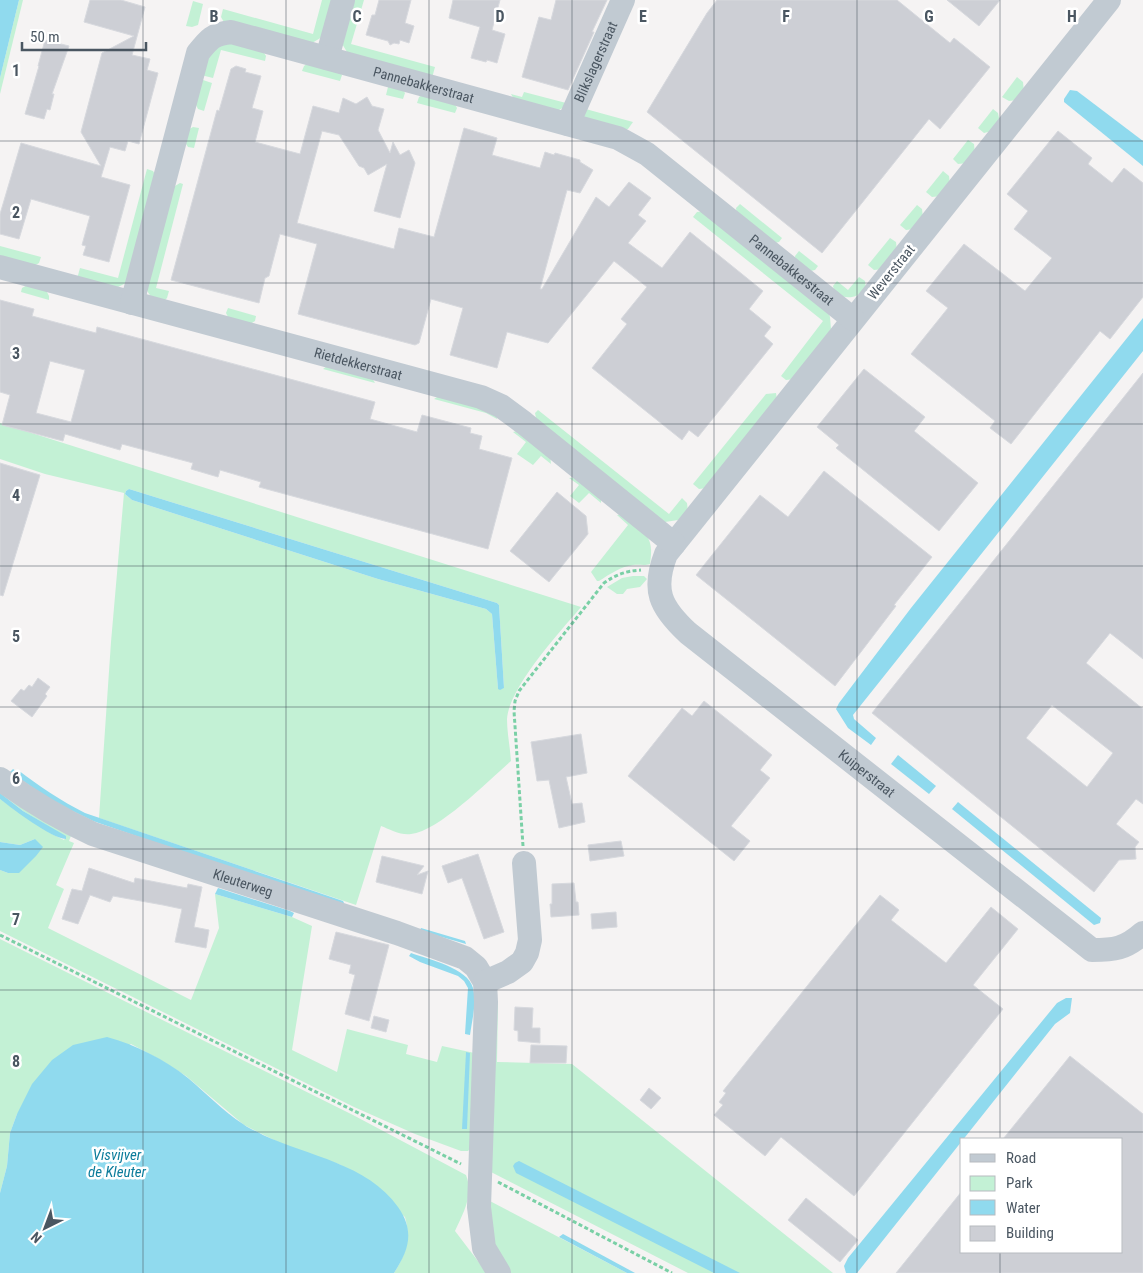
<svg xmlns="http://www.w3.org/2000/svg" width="1143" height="1273" viewBox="0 0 1143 1273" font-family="'Roboto Condensed',sans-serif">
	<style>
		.green { fill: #c3f1d5; fill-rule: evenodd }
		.water { fill: #90daee }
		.building { fill: #cdcfd5; stroke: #d7d9de; fill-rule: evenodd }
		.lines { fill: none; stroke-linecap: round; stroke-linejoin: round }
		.path { stroke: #7ad0a6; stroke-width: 3; stroke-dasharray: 4 2.5; stroke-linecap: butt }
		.minor { stroke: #c1cad2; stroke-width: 24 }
		.grid { fill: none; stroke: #4a5661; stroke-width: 1; stroke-opacity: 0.55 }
		.labels { text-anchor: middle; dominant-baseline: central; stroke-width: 5; stroke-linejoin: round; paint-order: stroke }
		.street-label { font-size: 14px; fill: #4a5661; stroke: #fff }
		.water-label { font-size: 15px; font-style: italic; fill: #0c7c9b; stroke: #fff }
		.grid-label { font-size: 16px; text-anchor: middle; font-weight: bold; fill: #4a5661; stroke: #fff; stroke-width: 5; stroke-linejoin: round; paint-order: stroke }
	</style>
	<rect width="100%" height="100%" fill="#f5f3f3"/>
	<g class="green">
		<path d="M19,0H23L0,94V78Z"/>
		<path d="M322,0H335L322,37L312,43L225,24L221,17L223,9L313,34Z"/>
		<path d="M350,0H364L351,44L435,67L432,78L347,52L341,42Z"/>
		<path d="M193,1L203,4L198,25L192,27L186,26Z"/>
		<path d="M219,41L261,48L266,56L265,61L221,50L213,78L201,75L206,56Z"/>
		<path d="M311,61L338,69L342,75L340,81L302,71L304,66Z"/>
		<path d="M1017,77L1023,82L1024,92L1017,100L1009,101L1002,97Z"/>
		<path d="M200,79L212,83L204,111L198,109L194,101Z"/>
		<path d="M389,83L400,86L405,93L403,99L386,95Z"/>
		<path d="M524,92L570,104L555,112L515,101L511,94L522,97Z"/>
		<path d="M425,93L452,100L457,108L455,113L417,103L419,97Z"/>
		<path d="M582,108L633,122L628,129L618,130L586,121L581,110Z"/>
		<path d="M993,109L998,113L1000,123L992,131L984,133L978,128Z"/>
		<path d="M193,127L199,128L194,148L188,147L183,139L186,131Z"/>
		<path d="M968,140L974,144L975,154L967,163L958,164L953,159Z"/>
		<path d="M147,169L153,171L157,178L126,283L118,287L77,279L80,268L118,278Z"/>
		<path d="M943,171L949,176L950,185L941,196L932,197L926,192Z"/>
		<path d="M180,183L183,184L156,288L169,291L167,298L163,302L151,297L146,289L170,189Z"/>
		<path d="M740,204L782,238L779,242L770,244L737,217L736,208Z"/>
		<path d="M917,205L922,209L923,218L914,229L906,230L900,225Z"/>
		<path d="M705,211L828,311L830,317L831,329L795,379L786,380L781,376L823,321L693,217L697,212Z"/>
		<path d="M890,238L896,242L897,251L883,269L874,270L868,265Z"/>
		<path d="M0,246L41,257L39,263L32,267L0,258Z"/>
		<path d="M799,251L818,266L815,270L806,272L796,264L795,256Z"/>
		<path d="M859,277L865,281L866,289C856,299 847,299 835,294L833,286L837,281L848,290Z"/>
		<path d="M31,283L44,286L49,296V300L21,292L22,288Z"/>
		<path d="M228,308L256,316L255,321L247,326L230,321L226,313Z"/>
		<path d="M330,364L370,375L375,383L323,369Z"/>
		<path d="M776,393L777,400L707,488L699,489L693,484L766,394Z"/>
		<path d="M442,394L496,412L497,419L486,413L434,399Z"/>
		<path d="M538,410L669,514L682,498L687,503L688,512L678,520L665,522L537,423L535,413Z"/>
		<path d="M0,423L581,607C560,632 509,687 507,719C507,732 510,747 511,761C488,781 439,831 411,834C402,836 389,829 381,826L356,905L99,818L111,642L124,493L45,474L0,459ZM129,489L497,603L499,605L504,688L498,689L492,614L486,609L378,579L132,500L125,494L126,491Z"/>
		<path d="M521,430L550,454L551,464L541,456L533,465L517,454L526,442L513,432Z"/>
		<path d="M578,477L601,495V503L589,493L579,503L570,496L579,485L569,478Z"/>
		<path d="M624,514C644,533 655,535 650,564C644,566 639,564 633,565C620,567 610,574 599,581H597L591,572L628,525L617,515Z"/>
		<path d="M633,576H644L647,579L640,587L627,589L623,594H617L607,587L622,578Z"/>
		<path d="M0,793L72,833L69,841L74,843L56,885L64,889L48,928L191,1000L219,928L215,894L292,917L312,926L292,1050L337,1072L347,1029L408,1045L406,1054L437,1062L442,1046L479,1054L477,1141L468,1151H461L415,1134L354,1107L0,931V870L8,873L35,839L20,845L0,842V799L50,833L64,840L66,837L23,811Z"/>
		<path d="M0,939L353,1115L466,1175C474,1195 463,1213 455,1231L487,1273H394C406,1254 411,1239 405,1217L341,1165L282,1144L244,1125L186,1076L159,1059L131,1044L17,1114L10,1133L7,1166L0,1193Z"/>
		<path d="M498,1001L497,1062L572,1064L833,1273H688L489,1171L491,1007Z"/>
		<path d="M486,1199L627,1273H505L499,1265Z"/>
	</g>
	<g class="water">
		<path d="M0,0H19L0,78Z"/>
		<path d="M1070,90L1077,91L1143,141V166L1064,102V99Z"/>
		<path d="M1143,318V351L853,715L854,719L876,738L871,745L848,728L836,709L839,703L911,608Z"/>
		<path d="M129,489L497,603L499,605L504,688L500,690L498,689L492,614L486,609L378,579L132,500L125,494L126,491Z"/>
		<path d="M898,755L936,786L929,794L891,764Z"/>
		<path d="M13,769L16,771L18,770C39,786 61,801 85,813L343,901L344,903L342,904L208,861L93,821L52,801L10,772Z"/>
		<path d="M0,793L23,811L66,836V839C51,838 14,810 0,799Z"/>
		<path d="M958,802L1101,918L1100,923L1094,925L952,809Z"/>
		<path d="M35,839L43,847L36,856L19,873H8L0,870V842L20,845Z"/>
		<path d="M218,888L290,911L294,913L292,917L215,894Z"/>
		<path d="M421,928L465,941L466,944L421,931L420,930Z"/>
		<path d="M411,953C428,959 468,968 473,988C477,1002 472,1020 470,1035L465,1034L468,988L464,981L458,976L420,962L409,956Z"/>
		<path d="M1066,998H1072L1070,1013L1055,1024L857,1273H846L844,1266L848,1258L1057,1003Z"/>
		<path d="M107,1037C136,1045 164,1059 188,1078C206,1093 223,1111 243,1124C249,1129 257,1131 263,1135C308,1156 368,1164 398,1207C415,1231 409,1250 394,1273H0V1193L7,1166L10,1133L17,1114L32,1084L52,1060L73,1045Z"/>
		<path d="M466,1052L470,1053L467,1129H462Z"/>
		<path d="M519,1161L740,1273H714L516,1173L513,1166L515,1163Z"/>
		<path d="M563,1234L635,1273H627L559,1237Z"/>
	</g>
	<g class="building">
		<path d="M90,0H121L145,7L132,55L150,59L147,70L158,73L139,144L128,141L125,151L110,147L101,177L130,185L109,262L83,255L86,246L82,245L90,216L31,199L19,239L0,234V214L21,143L101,166L81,132L102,53L134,36L84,22Z"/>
		<path d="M379,0H411L405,23L414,26L409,43L400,40L399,44L394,43L390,45L388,41L366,35L372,15H375Z"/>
		<path d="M453,0H500L492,30L505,34L497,63L487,60L486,62L471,58L480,27L449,18Z"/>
		<path d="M556,0H607L592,32H594L568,90L522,77L539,17L551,20Z"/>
		<path d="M717,0H897L950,43L954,38L990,67L940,129L929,119L822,253L647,112L707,13Z"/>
		<path d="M947,0H1000L979,26Z"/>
		<path d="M45,40L69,46L52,94H54L50,110L47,109L44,119L25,114L39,66H38Z"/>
		<path d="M236,66L246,69L245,72L261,76L252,108L263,111L255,142L300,154L313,106L339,113L343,98L356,104L367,97L372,106L384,109L378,130L390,153L393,142L400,155L409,150L415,163L400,218L374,211L387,164L368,175L364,168L359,166L339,135L322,131L297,223L394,249L399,228L434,237L464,128L497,138L492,155L540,168L545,152L554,155L555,153L580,160V162L593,170L580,193L567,190L540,289H542L596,197L609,207L629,182L651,198L638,215L646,221L628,243L662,268L690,232L763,291L749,309L771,327L764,336L773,344L698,437L689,430L682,440L592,368L627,324L621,319L647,287L614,261L548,343L507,332L497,368L450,355L463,308L431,299L419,343L415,345L298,314L317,244L280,234L269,276L265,278L259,303L171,280L217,110L219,111L231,69Z"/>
		<path d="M1058,131L1092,158L1088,164L1112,183L1124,168L1143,183V297L1110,339L1100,331L1011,444L990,428L995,421L911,354L948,308L926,291L964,244L1025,291L1052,258L1014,229L1028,211L1007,194Z"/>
		<path d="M0,300L34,309L32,316L96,333L97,327L375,402L370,419L417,432L422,415L471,428L470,433L482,436L479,449L512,458L488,549L259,487L261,482L220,470L218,477L191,469L193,463L122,444L120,450L65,434L63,441L2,425L10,395L0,392ZM50,361L85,370L71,422L36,413Z"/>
		<path d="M864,369L925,417L914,431L978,483L939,531L836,448L839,445L817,427Z"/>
		<path d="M1143,373V659L1110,633L1086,663L1143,709V804L1136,799L1116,824L1139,842L1135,847L1136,859L1119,860L1094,892L872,713ZM1052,705L1113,753L1087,787L1026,738Z"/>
		<path d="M0,463L40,475L3,596L0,595Z"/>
		<path d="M824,471L932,557L894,605L896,606L835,686L696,575L760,495L788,517Z"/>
		<path d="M557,492L586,516L588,534L549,582L510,551Z"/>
		<path d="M38,678L50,687L45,694L47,696L32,717L11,701L21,689L24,691L29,685L32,687Z"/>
		<path d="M704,701L772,755L760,770L770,778L731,826L750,841L734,861L628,776L682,708L692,716Z"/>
		<path d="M581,734L587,773L566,777L572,804L582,803L585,822L559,828L549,780L537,781L531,742Z"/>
		<path d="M621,841L624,856L590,861L588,845Z"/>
		<path d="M478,854L504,932L484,939L462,878L448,883L442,866Z"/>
		<path d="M382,856L424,866L417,875L428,871L422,894L376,882Z"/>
		<path d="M89,868L134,883L135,878L187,888L188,884L202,887L194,927L209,930L206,948L175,942L182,909L163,905L113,896L110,902L90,895L78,924L62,919L72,889L82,891Z"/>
		<path d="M574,883L576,902H578L579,915L551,917L550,904H552V884Z"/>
		<path d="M880,895L899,910L891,920L946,963L991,907L1018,929L973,985L1003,1009L854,1196L781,1137L765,1156L714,1115L723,1105L719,1102L726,1093L723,1091Z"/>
		<path d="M616,912L617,927L592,929L591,914Z"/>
		<path d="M336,932L389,945L369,1021L345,1014L355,975L349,973L351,965L329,959Z"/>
		<path d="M515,1007L533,1008L532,1028H540V1043L518,1041V1031L514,1030Z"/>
		<path d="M374,1016L389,1020L386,1032L371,1028Z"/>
		<path d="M531,1045L567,1046L566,1063H530Z"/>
		<path d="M1070,1056L1143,1114V1273H896L962,1191V1252H1122V1139H1003Z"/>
		<path d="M649,1088L661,1098L651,1109L640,1100Z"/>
		<path d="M806,1198L858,1240L840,1262L788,1220Z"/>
	</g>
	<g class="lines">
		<g class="path">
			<path d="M523,846L514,711L515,701L519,691L604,583C617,574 626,571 641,570"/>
			<path d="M0,935L461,1164"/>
			<path d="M498,1182L672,1273"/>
		</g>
		<g class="minor">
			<path id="s1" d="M1109,0L666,554C652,590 660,607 688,633L1092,950C1114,950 1125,949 1143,933"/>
			<path d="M327,58L343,0"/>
			<path id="s2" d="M568,124L623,0"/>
			<path id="s3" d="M0,267L481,397L501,406L524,423L674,544"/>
			<path id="s4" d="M132,303L198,53C209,39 213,34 231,32L618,138L647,154L853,319"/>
			<path id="s5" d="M0,779C30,801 60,819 93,834L397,933L465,958L476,967L485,982L486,1002L479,1207L484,1248L499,1273"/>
			<path d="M485,982L508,972L522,962L527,953L530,940L524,863"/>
		</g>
	</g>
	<path class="grid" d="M143,0V1273M286,0V1273M429,0V1273M572,0V1273M714,0V1273M857,0V1273M1000,0V1139M0,141H1143M0,283H1143M0,424H1143M0,566H1143M0,707H1143M0,849H1143M0,990H1143M0,1132H1143M1000,1252V1273"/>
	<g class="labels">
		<g class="street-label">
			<text stroke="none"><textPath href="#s2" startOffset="68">Blikslagerstraat</textPath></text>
			<text stroke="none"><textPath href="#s4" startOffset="499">Pannebakkerstraat</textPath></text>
			<text stroke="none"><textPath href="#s4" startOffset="919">Pannebakkerstraat</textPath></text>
			<text transform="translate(891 272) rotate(-51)">Weverstraat</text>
			<text stroke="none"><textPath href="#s3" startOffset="371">Rietdekkerstraat</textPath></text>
			<text stroke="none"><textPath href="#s1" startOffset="1026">Kuiperstraat</textPath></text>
			<text stroke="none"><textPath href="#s5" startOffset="266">Kleuterweg</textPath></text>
		</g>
		<g class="water-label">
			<text x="117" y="1155">Visvijver<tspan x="117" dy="17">de Kleuter</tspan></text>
		</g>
	</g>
	<g class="grid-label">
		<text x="214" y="22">B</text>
		<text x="357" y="22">C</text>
		<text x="500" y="22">D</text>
		<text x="643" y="22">E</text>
		<text x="786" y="22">F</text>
		<text x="929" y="22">G</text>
		<text x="1072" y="22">H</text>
		<text x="16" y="76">1</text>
		<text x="16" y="218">2</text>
		<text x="16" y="359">3</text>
		<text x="16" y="501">4</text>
		<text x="16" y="642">5</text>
		<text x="16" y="784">6</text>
		<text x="16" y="925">7</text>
		<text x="16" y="1067">8</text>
	</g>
	<rect x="960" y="1138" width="162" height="115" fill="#ffffff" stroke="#b7bbc0"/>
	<rect x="970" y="1154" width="25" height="8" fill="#c1cad2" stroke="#b7bbc0"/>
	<text x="1006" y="1163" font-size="15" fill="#4a5661">Road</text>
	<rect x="970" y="1176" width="25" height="15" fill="#c3f1d5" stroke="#b7bbc0"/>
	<text x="1006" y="1188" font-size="15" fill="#4a5661">Park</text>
	<rect x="970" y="1200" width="25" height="15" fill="#90daee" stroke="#b7bbc0"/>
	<text x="1006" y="1213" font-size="15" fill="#4a5661">Water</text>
	<rect x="970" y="1226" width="25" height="15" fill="#cdcfd5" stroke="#b7bbc0"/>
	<text x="1006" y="1238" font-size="15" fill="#4a5661">Building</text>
	<g transform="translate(45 1228) rotate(222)" stroke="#ffffff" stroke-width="4" paint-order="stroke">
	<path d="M0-4L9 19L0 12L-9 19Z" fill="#4a5661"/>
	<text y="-8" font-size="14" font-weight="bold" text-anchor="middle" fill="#4a5661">N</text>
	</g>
	<path d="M22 42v8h124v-8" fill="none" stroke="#4a5661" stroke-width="2.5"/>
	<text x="30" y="42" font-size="15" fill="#4a5661" stroke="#ffffff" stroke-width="4" paint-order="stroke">50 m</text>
</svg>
